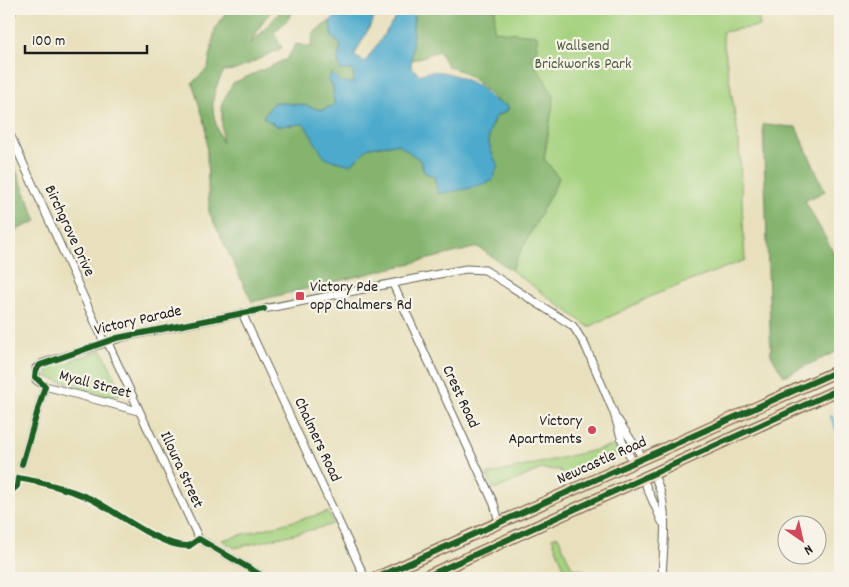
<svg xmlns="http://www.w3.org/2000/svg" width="849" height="587" viewBox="0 0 849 587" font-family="Dekko,sans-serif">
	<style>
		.green { fill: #a5d27f; stroke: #60774e }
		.forest { fill: #84b46e; stroke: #506845 }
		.water { fill: #4eaacc; stroke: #356374 }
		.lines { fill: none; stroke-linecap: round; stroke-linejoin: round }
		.stream { stroke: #4eaacc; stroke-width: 2.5 }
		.minor-casing { stroke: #636154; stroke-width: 9 }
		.trunk-casing { stroke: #636154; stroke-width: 13 }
		.minor { stroke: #fff; stroke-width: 7 }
		.trunk { stroke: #fabb8c; stroke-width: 11 }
		.cycleway-casing { stroke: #f7f3e8; stroke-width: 9 }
		.cycleway { stroke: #1b5e20; stroke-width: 6 }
		.poi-dot { fill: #d1495b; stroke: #f7f3e8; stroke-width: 2 }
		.labels { text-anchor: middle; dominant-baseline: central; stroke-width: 4.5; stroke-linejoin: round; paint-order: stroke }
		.park-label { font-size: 16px; fill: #4c5c3f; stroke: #f7f3e8 }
		.street-label { font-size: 16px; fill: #1c1c1c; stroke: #f7f3e8 }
		.poi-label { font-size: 16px; fill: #1c1c1c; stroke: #f7f3e8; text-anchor: start }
	</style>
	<rect width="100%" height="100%" fill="#f7f3e8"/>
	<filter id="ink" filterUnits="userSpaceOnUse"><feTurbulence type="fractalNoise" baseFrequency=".02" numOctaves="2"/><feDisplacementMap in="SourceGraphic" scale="10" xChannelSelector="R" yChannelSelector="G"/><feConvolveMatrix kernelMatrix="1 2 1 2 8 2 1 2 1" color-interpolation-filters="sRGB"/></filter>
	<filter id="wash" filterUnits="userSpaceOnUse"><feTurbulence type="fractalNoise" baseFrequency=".0096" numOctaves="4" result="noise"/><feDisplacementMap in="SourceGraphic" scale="20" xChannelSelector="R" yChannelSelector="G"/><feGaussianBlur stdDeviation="1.12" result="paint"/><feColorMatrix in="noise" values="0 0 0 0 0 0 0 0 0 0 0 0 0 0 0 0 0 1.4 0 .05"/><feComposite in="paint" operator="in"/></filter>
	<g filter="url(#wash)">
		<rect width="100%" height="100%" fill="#e8e0bc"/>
		<g class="green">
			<path d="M495,9H757L760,26L722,32L739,142L745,260L654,295L589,327L511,270L559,178L544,159L554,96L494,31Z"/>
			<path d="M102,350L122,393L110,397L47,377V368Z"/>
			<path d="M617,445L616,457L564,480L560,470L541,469L494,490L487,475Z"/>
			<path d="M328,512L333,524L327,526L235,548L222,540Z"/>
			<path d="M558,536L572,568L585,570L594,578H561L565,570L552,538Z"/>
		</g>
		<g class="forest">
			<path d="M228,9H273L263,21L250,45L283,9H294L289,18L274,33L282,48L236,70L224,71C207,101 212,112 222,143V103L233,83L287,59L296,44L311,47L314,32L330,21L332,37L341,45L338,60L354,70V84L341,82L333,86L334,105L322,110L303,105L274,102L263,117L277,126L304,124L351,165L369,147L398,144L420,160L424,172L434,177L498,166C488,145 485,139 495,117L508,110C488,96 473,71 448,67L439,51L410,61L415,9H495L494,31L537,35V54L530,56L554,96L544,159L559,178L511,270L478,247L252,302L209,212L206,126L192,83L208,68L215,29Z"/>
			<path d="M763,125L796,127L825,191L805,201L840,264V350L784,376L771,355Z"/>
			<path d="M9,154L37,221L9,233Z"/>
		</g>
		<path class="water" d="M345,9H379L354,56L365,62L401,10L414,12L411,67L420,75C436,65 464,78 480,87C485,90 488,97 494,100C498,103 504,104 508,106V110L495,117C485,139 488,145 498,166L492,181L471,188L438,194L434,177L424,172L420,160L398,144L369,147L351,165L325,158L304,124L277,126L263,117L274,102L303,105L322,110L334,105L333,86L328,80L332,73L341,82L354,83L353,70H340L338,60L341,45L332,37L330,21Z"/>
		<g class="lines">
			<path class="stream" d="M831,416L840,437"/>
		</g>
	</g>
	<g filter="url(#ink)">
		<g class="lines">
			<defs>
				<g id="minor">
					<path d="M9,20L13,9"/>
					<path d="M9,132L104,342"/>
					<path d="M393,284L494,504L499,522"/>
					<path d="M242,313L365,578"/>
					<path d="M107,341L199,539L266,578"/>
					<path d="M45,386L138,411"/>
					<path d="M618,420L643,458"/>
					<path d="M22,464L45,386L36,380V368L43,363L124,337L439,274L466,269L485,270L573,326L585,345L614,413L622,441L633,462"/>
					<path d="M653,474C671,505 663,544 662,578"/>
					<path d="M643,479L662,522"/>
				</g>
				<g id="trunk">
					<path d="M376,578L840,370"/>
					<path d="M423,578L840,389"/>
				</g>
			</defs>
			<use href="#minor" class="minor-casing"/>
			<use href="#trunk" class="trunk-casing"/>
			<use href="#minor" class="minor"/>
			<use href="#trunk" class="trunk"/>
			<defs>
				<g id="cycleway">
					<path d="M22,464L45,386L35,377L36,370L40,365L117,338L264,309"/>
					<path d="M9,493L17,486L18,478C42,482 66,488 89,498C117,511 159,547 189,546L199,539L266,578"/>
					<path d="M376,578L840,370"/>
					<path d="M423,578L840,389"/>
				</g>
			</defs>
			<use href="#cycleway" class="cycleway-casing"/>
			<use href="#cycleway" class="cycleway"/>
		</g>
	</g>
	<g class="poi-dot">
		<rect x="295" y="291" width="10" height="10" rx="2.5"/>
		<circle cx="592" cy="430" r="5"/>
	</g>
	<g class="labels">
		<g class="park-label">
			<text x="583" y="46">Wallsend<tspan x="583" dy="18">Brickworks Park</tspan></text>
		</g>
		<g class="street-label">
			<text transform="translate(69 231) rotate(65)">Birchgrove Drive</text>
			<text transform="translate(138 321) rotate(-13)">Victory Parade</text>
			<text transform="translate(95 385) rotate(15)">Myall Street</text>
			<text transform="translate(460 397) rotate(65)">Crest Road</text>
			<text transform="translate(317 440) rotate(65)">Chalmers Road</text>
			<text transform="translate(602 461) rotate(-24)">Newcastle Road</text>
			<text transform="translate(181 470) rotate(65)">Illoura Street</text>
		</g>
		<g class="poi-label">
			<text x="310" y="287">Victory Pde<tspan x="310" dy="18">opp Chalmers Rd</tspan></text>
			<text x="582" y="421" text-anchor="end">Victory<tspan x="582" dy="18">Apartments</tspan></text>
		</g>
	</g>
	<rect width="849" height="587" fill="none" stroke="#f7f3e8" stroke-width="30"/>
	<g transform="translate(802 540) rotate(146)"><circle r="24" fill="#f7f3e8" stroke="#9f9d96"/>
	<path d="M0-4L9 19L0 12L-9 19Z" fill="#d1495b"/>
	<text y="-8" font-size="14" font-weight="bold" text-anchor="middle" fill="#1c1c1c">N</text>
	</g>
	<path d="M25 45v8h122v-8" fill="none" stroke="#1c1c1c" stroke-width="2.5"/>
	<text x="32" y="45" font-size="15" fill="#1c1c1c" stroke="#f7f3e8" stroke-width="4" paint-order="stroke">100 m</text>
</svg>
